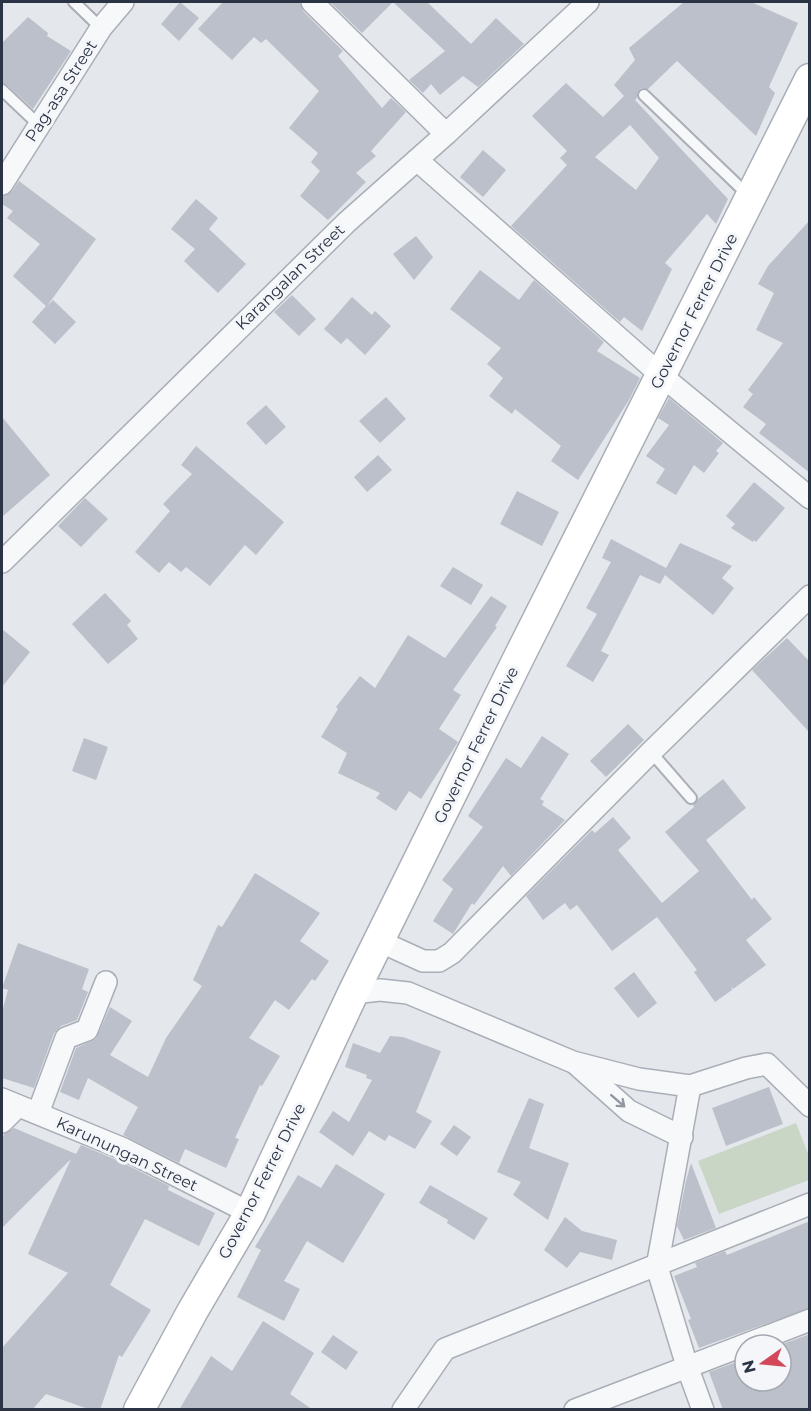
<svg xmlns="http://www.w3.org/2000/svg" width="811" height="1411" viewBox="0 0 811 1411" font-family="Montserrat,sans-serif">
	<style>
		.green { fill: #c9d6c5 }
		.building { fill: #bbc0ca; fill-rule: evenodd }
		.lines { fill: none; stroke-linecap: round; stroke-linejoin: round }
		.lane-casing { stroke: #a9aeb7; stroke-width: 14 }
		.street-casing { stroke: #a9aeb7; stroke-width: 24 }
		.secondary-casing { stroke: #a9aeb7; stroke-width: 33 }
		.lane { stroke: #f7f8fa; stroke-width: 10 }
		.street { stroke: #f7f8fa; stroke-width: 21 }
		.secondary { stroke: #fff; stroke-width: 30 }
		.oneway { stroke: #9196a0 }
		.labels { text-anchor: middle; dominant-baseline: central; stroke-width: 6; stroke-linejoin: round; paint-order: stroke }
		.street-label { font-size: 16px; fill: #2b3445; stroke: #f4f6f9 }
	</style>
	<rect width="100%" height="100%" fill="#e4e7ec"/>
	<path class="green" d="M796,1123L809,1156V1180L719,1214L698,1161Z"/>
	<g class="building">
		<path d="M180,2L199,18L179,41L161,24Z"/>
		<path d="M223,2H300L303,11L343,51L338,56L382,108L391,98L406,112L371,151L376,156L356,173L366,182L328,220L300,196L320,171L311,162L318,153L289,128L319,91L266,39L261,43L254,37L232,60L198,29Z"/>
		<path d="M330,2H427L471,44L496,18L524,44L478,87L463,76L440,95L431,84L423,93L409,80L445,51L393,2L362,33Z"/>
		<path d="M684,2H751L798,23L769,87L775,93L756,136L677,61L648,89L641,88L637,93V98L635,100L728,199L716,224L707,214L665,263L672,269L642,331L624,317L620,322L511,226L567,165L560,158L567,151L532,116L566,83L603,117L624,96L614,85L635,60L629,48ZM630,125L659,158L636,190L595,157Z"/>
		<path d="M28,17L48,33L47,36L71,51L33,109L7,85L2,83V43Z"/>
		<path d="M483,150L506,170L483,197L460,177Z"/>
		<path d="M19,181L96,239L47,306L53,300L76,322L55,344L32,322L46,306L13,276L40,244L7,218L13,211L2,204L3,196L12,191Z"/>
		<path d="M196,199L218,218L209,229L246,264L218,293L184,261L195,249L171,229Z"/>
		<path d="M810,220V473L759,433L766,424L743,407L753,394L748,390L783,343L756,330L774,293L758,284L768,266Z"/>
		<path d="M416,236L433,257L414,280L393,254Z"/>
		<path d="M480,270L519,300L534,280L604,342L597,351L640,378L629,400L578,480L551,461L561,446L515,409L512,414L489,396L503,378L487,364L501,348L450,309Z"/>
		<path d="M292,295L316,319L299,336L274,312Z"/>
		<path d="M352,297L372,315L375,311L391,326L365,355L347,338L341,344L324,329Z"/>
		<path d="M386,397L406,419L380,443L359,421Z"/>
		<path d="M669,398L723,443L716,451L719,453L704,473L694,465L676,495L656,483L665,469L646,456L669,425L658,418Z"/>
		<path d="M266,405L286,427L266,445L246,423Z"/>
		<path d="M2,417L50,475L2,517Z"/>
		<path d="M196,446L284,522L256,555L245,545L210,586L186,567L181,572L169,562L159,573L135,552L170,511L163,504L192,474L181,465Z"/>
		<path d="M378,455L392,470L367,492L354,477Z"/>
		<path d="M754,482L785,508L756,542L754,540L753,542L731,528L735,524L726,516Z"/>
		<path d="M517,491L559,512L542,546L500,524Z"/>
		<path d="M85,498L108,519L81,547L58,526Z"/>
		<path d="M611,539L666,568L680,543L732,566L722,578L734,588L713,615L665,575L660,584L640,575L601,651L609,655L593,682L566,666L597,614L586,608L611,562L602,558Z"/>
		<path d="M453,567L483,585L471,605L440,586Z"/>
		<path d="M105,593L131,621L127,625L138,639L108,664L72,624Z"/>
		<path d="M491,596L507,606L495,626L497,627L453,690L461,695L439,729L458,742L421,799L409,791L396,811L376,798L380,793L338,773L347,753L321,737L338,709L336,707L360,676L375,688L408,635L445,658Z"/>
		<path d="M2,629L30,652L2,687Z"/>
		<path d="M787,638L810,662V733L752,670Z"/>
		<path d="M628,724L644,740L606,777L590,761Z"/>
		<path d="M542,736L569,754L540,799L544,801L542,805L565,820L511,876L503,866L474,905L472,903L453,934L433,921L453,889L442,880L483,827L468,816L506,758L521,768Z"/>
		<path d="M84,738L108,747L96,780L72,771Z"/>
		<path d="M723,779L746,808L706,840L752,900L754,897L772,919L746,940L766,965L733,989L731,987L732,990L715,1002L694,972L697,970L657,917L612,951L577,905L570,910L565,903L543,920L526,896L592,830L595,833L613,817L631,838L618,850L662,903L699,871L665,832L694,807L693,805L698,799Z"/>
		<path d="M255,873L320,913L300,941L329,961L315,981L312,979L289,1010L275,1000L249,1038L280,1056L262,1086L260,1085L235,1138L239,1139L226,1168L185,1149L179,1163L123,1135L138,1107L88,1078L79,1100L60,1092L76,1048L96,1039L110,1007L132,1021L110,1055L148,1077L166,1038L202,986L193,980L218,925L222,927Z"/>
		<path d="M18,943L89,969L82,989L88,992L77,1020L61,1026L54,1033L34,1088L2,1078V1012L8,990L2,988Z"/>
		<path d="M634,972L657,1003L638,1018L614,988Z"/>
		<path d="M390,1036L403,1037L441,1051L416,1112L432,1121L415,1149L389,1135L385,1141L369,1131L353,1156L319,1132L333,1111L349,1122L372,1080L366,1078L367,1075L345,1067L353,1043L380,1053Z"/>
		<path d="M769,1087L783,1124L726,1146L712,1108Z"/>
		<path d="M529,1098L544,1104L529,1148L569,1163L548,1220L513,1195L521,1182L497,1172Z"/>
		<path d="M454,1125L471,1137L457,1156L440,1144Z"/>
		<path d="M14,1128L76,1154L81,1145L119,1161L169,1186L168,1190L215,1213L199,1246L145,1219L110,1285L151,1310L122,1357L119,1355L100,1410H91L46,1394L32,1410H2V1348L68,1273L28,1254L71,1159L2,1228V1140L4,1134Z"/>
		<path d="M691,1163L716,1228L684,1240L677,1226L686,1181Z"/>
		<path d="M336,1164L385,1194L343,1263L307,1241L284,1281L300,1289L284,1321L237,1297L261,1250L255,1247L298,1175L321,1188Z"/>
		<path d="M430,1185L488,1218L474,1240L447,1223L448,1220L419,1203Z"/>
		<path d="M565,1217L582,1231L617,1240L612,1260L580,1252L567,1268L544,1250Z"/>
		<path d="M810,1221V1308L699,1348L688,1320L691,1319L674,1276L697,1267L695,1263L725,1251L727,1255Z"/>
		<path d="M263,1321L314,1353L290,1394L313,1410H179L211,1356L232,1371Z"/>
		<path d="M810,1334V1410H723L709,1372L745,1359V1381H781L780,1345Z"/>
		<path d="M333,1335L358,1352L346,1370L321,1352Z"/>
	</g>
	<g class="lines">
		<defs>
			<g id="lane">
				<path d="M74,2L101,28"/>
				<path d="M2,90L39,125"/>
				<path d="M644,95L748,195"/>
				<path d="M651,752L691,798"/>
			</g>
			<g id="street">
				<path d="M312,2L446,134"/>
				<path d="M417,160L662,376L810,498"/>
				<path d="M2,184L101,28L123,2"/>
				<path d="M2,562L347,222L446,134L588,2"/>
				<path d="M379,941L423,961H439L452,953L651,752L810,596"/>
				<path d="M353,993L380,990L408,993L573,1062L639,1079L690,1086L746,1068L767,1064L810,1106"/>
				<path d="M576,1064L629,1111L682,1137"/>
				<path d="M690,1086L657,1267L687,1366L703,1410"/>
				<path d="M2,1099L124,1149L250,1213"/>
				<path d="M38,1113L66,1038L87,1030L106,982"/>
				<path d="M2,1122L18,1106"/>
				<path d="M403,1410L445,1349L810,1204"/>
				<path d="M575,1410L810,1320"/>
			</g>
			<path id="secondary" d="M139,1410L192,1312L250,1213L353,993L520,655L810,79"/>
		</defs>
		<use href="#lane" class="lane-casing"/>
		<use href="#street" class="street-casing"/>
		<use href="#secondary" class="secondary-casing"/>
		<use href="#lane" class="lane"/>
		<use href="#street" class="street"/>
		<use href="#secondary" class="secondary"/>
	</g>
	<defs><path id="oneway-shaft" d="M-6 0H5M1.5-3L5.5 0L1.5 3" fill="none" stroke-width="1.6" stroke-linecap="round" stroke-linejoin="round" transform="scale(1.5)"/></defs>
	<use class="oneway" href="#oneway-shaft" transform="translate(618 1101) rotate(41)"/>
	<g class="labels">
		<g class="street-label">
			<text transform="translate(61 91) rotate(-57)">Pag-asa Street</text>
			<text transform="translate(290 277) rotate(-44)">Karangalan Street</text>
			<text transform="translate(694 311) rotate(-63)">Governor Ferrer Drive</text>
			<text transform="translate(476 745) rotate(-64)">Governor Ferrer Drive</text>
			<text transform="translate(127 1154) rotate(25)">Karunungan Street</text>
			<text transform="translate(262 1181) rotate(-63)">Governor Ferrer Drive</text>
		</g>
	</g>
	<rect width="811" height="1411" fill="none" stroke="#2b3445" stroke-width="6"/>
	<g transform="translate(763 1363) rotate(255)"><circle r="28" fill="#f4f6f9" stroke="#a4a8b1" stroke-width="1.5"/>
	<path d="M0-4.5L10 22L0 15L-10 22Z" fill="#d1495b"/>
	<text y="-9" font-size="16" font-weight="bold" text-anchor="middle" fill="#2b3445">N</text>
	</g>
</svg>
